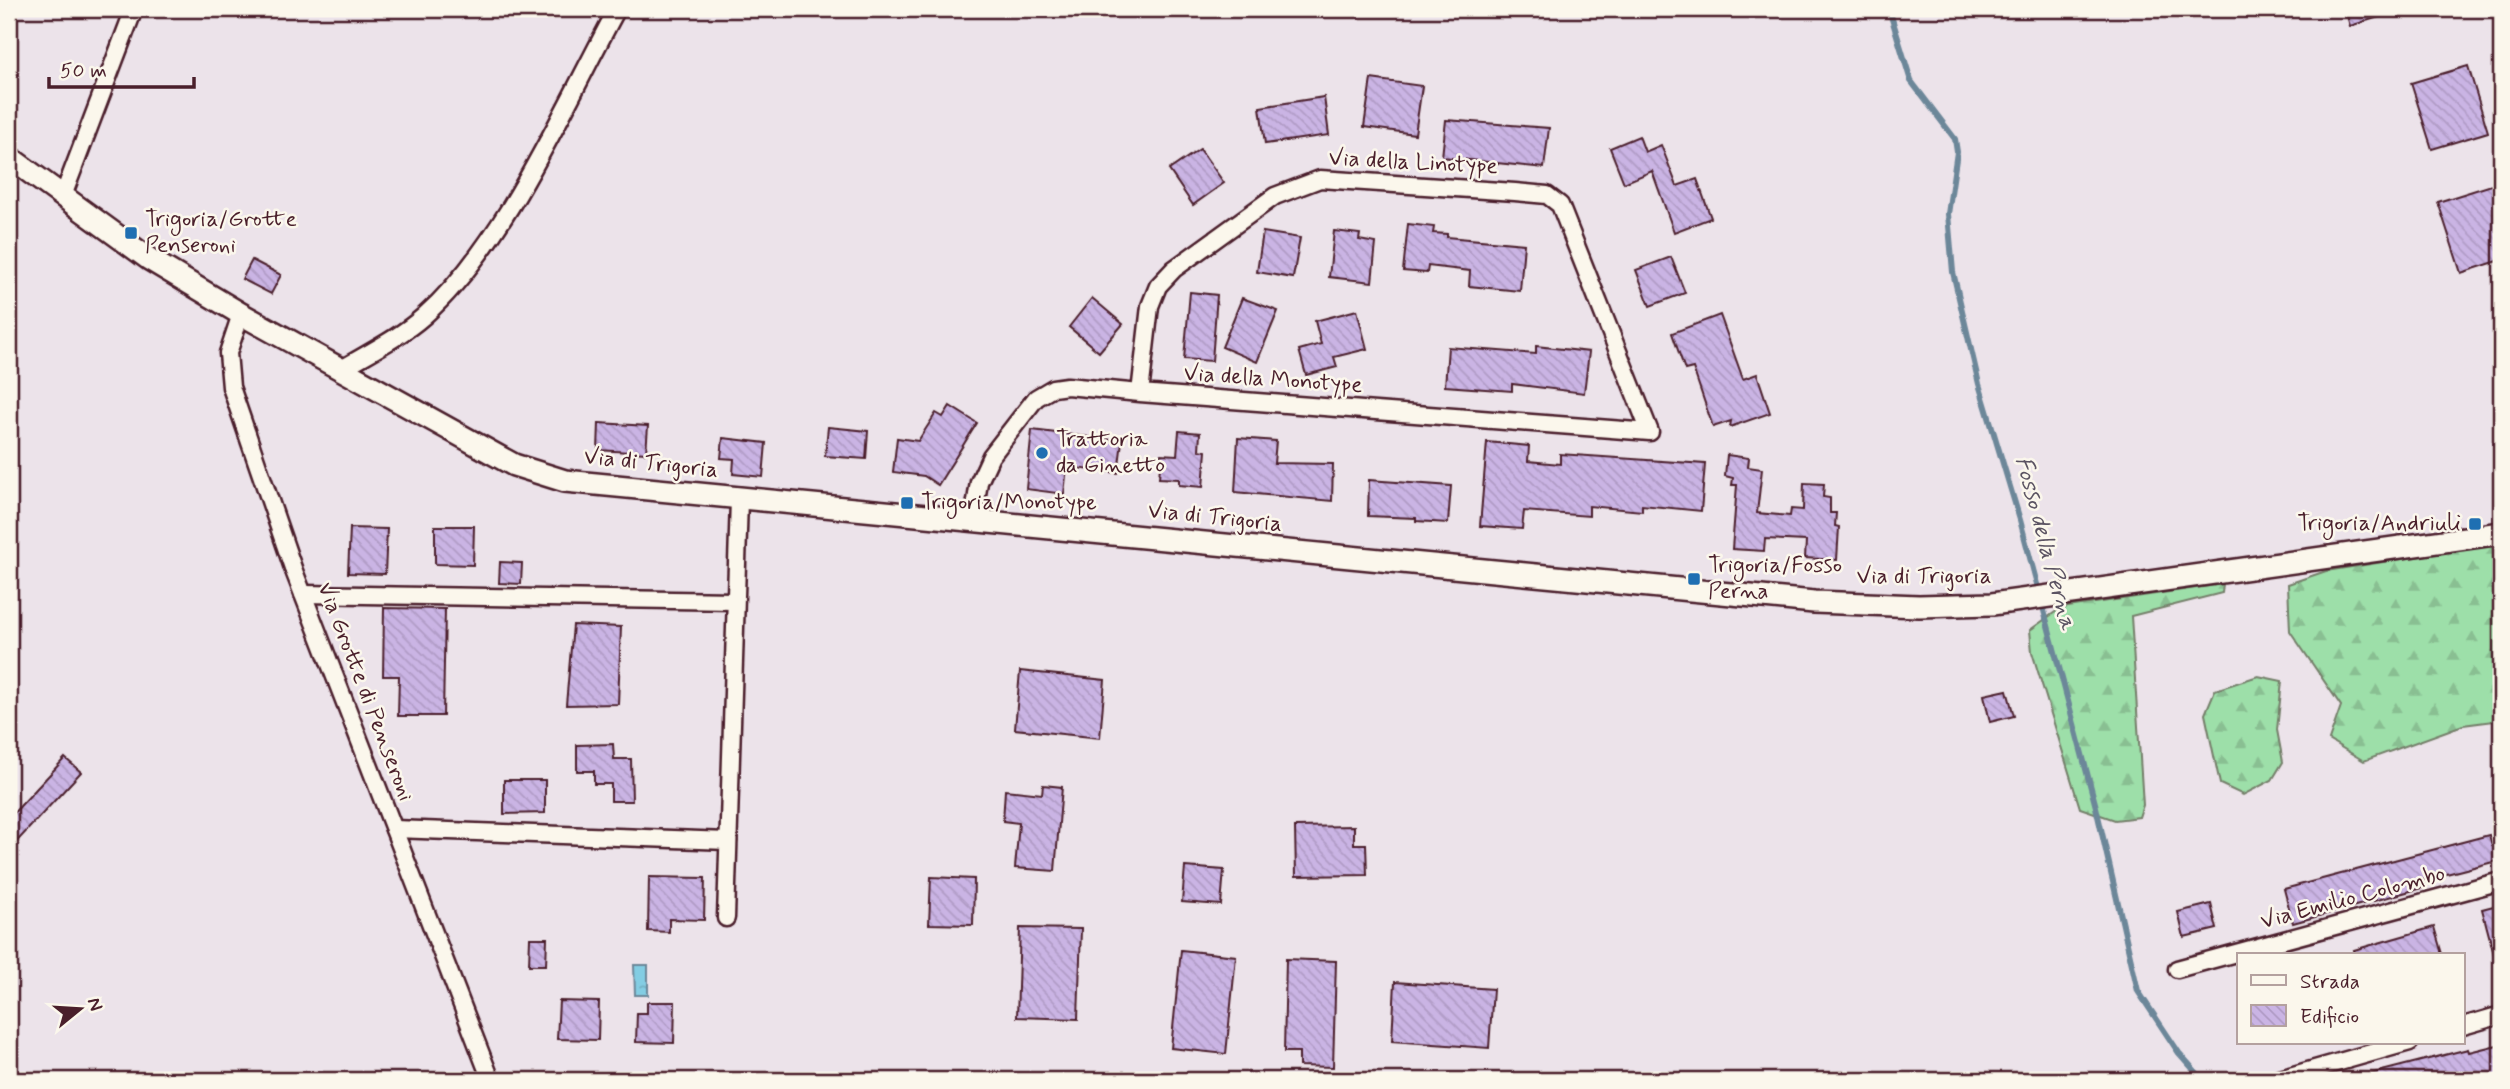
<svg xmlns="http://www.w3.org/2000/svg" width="2510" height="1089" viewBox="0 0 2510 1089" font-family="Mynerve,sans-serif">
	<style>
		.forest { fill: url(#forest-firs); stroke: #747f6a; stroke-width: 2 }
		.water { fill: url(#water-ripples); stroke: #6c8799; stroke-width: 2 }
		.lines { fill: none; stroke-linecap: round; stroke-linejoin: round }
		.stream { stroke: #6c8799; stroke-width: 6 }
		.building { fill: url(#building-back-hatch); stroke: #4a1f2b; stroke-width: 2 }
		.minor-casing { stroke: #4a1f2b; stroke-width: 21 }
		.tertiary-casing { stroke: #4a1f2b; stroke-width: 26 }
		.minor { stroke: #fbf7ec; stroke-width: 16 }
		.tertiary { stroke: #fbf7ec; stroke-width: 21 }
		.poi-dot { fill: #1f6fb2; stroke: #fbf7ec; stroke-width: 2.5 }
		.labels { text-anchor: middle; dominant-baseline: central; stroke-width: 5; stroke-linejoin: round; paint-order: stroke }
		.street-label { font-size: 23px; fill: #4a1f2b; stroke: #fbf7ec }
		.poi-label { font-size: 23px; fill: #4a1f2b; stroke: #fbf7ec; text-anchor: start }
		.water-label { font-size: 24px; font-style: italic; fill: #5b5362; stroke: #fbf7ec }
	</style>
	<defs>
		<pattern id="forest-firs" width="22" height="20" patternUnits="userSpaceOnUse" patternTransform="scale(1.75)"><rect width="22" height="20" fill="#9ddfa9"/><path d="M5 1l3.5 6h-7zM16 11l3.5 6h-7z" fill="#89bf92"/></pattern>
		<pattern id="water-ripples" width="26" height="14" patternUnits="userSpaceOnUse" patternTransform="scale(1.75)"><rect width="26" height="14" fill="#83cde3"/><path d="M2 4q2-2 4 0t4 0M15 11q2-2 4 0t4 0" fill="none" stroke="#73b0c3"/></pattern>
		<pattern id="building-back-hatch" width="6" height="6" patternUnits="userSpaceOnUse" patternTransform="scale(1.75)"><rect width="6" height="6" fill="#cab4e4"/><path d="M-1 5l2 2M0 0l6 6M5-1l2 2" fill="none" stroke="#af9ac4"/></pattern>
	</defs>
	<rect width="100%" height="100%" fill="#ece3ea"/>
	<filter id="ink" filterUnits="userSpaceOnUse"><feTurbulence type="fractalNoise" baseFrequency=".0143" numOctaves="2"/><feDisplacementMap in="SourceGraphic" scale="14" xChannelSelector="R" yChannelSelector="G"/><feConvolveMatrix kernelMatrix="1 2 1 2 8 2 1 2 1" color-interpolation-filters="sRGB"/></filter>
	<g filter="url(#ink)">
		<g class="forest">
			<path d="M2491,545L2501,547V720L2463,725L2364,761L2329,740L2341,706L2290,631L2288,584L2326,571Z"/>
			<path d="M2223,584L2222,593L2131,616L2143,805L2139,817L2115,820L2080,808L2032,652L2030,630L2061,608Z"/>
			<path d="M2258,676L2282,681L2277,730L2283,762L2272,780L2243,795L2220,784L2205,714L2215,690Z"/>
		</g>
		<path class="water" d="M634,965H648V995H635Z"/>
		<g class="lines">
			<path class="stream" d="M1889,9L1911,81L1955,139L1957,152L1948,214L1953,272L1979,384L2020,520L2096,807L2138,991L2179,1053L2203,1080"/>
		</g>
		<g class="building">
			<path d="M2345,9H2392V13L2350,26Z"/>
			<path d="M2468,66L2488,132L2432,149L2411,83Z"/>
			<path d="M1371,79L1422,86L1415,134L1364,127Z"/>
			<path d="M1324,97L1329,135L1265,144L1260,107Z"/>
			<path d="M1446,120L1549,128L1544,168L1442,157Z"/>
			<path d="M1639,136L1645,152L1661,145L1677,186L1697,179L1711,218L1674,232L1652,171L1624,183L1610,148Z"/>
			<path d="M1200,149L1224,183L1193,205L1169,170Z"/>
			<path d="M2501,182V260L2461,273L2438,202Z"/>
			<path d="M1408,224L1434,227L1433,233L1447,234V237L1524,244L1520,291L1469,286L1470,271L1428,266L1427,273L1403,271Z"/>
			<path d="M1334,231L1360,234L1359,240L1376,243L1372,282L1329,277Z"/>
			<path d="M1263,232L1300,238L1293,278L1257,272Z"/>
			<path d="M1671,257L1685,293L1650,306L1636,270Z"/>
			<path d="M252,260L281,275L271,294L242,279Z"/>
			<path d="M1190,292L1217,295L1212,361L1184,359Z"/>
			<path d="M1092,298L1123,324L1099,352L1069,327Z"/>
			<path d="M1242,298L1278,311L1257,362L1222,347Z"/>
			<path d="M1357,310L1367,349L1334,357L1337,367L1306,375L1299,350L1321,344L1315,321Z"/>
			<path d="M1720,315L1743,379L1757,374L1770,413L1730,427L1731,421L1713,427L1693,368L1685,370L1672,333Z"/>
			<path d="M1536,346L1589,352L1584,393L1512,384V391L1445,386L1448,347L1536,354Z"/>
			<path d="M950,406L977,423L938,485L924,476L893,472L897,438L918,441L936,413L943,417Z"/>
			<path d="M599,423L648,426L646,453L598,450Z"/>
			<path d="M828,427L868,431L866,459L825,456Z"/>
			<path d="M1032,430L1122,441L1118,473L1067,467L1064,494L1026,489Z"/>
			<path d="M1179,431L1200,433L1199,450L1206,451L1203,487L1179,485V479L1159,478L1161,454L1177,455Z"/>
			<path d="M723,438L766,443L763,477L733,474L734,459L721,458Z"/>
			<path d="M1238,438L1276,441L1274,463L1333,464L1332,501L1235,492Z"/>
			<path d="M1487,442L1529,446L1528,461L1560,464V454L1705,464L1701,511L1642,505V511L1589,506V516L1524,511L1522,529L1480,526Z"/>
			<path d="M1727,455L1749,458L1748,467L1762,469L1757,513L1790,516L1791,509L1803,510L1804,483L1824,484L1823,497L1830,498V513H1836L1835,526L1839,527L1837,560L1805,558L1806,541L1765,539L1764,551L1732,549L1737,485H1732L1733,478L1725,476Z"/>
			<path d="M1369,480L1451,486L1448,523L1416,521V518L1368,516Z"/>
			<path d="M435,526H474L473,565L435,564Z"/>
			<path d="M350,528L387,529L385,574L348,573Z"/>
			<path d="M500,562L522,563L521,584L499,583Z"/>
			<path d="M384,608L445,609L443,716H398L399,676H383Z"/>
			<path d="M573,625L621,627L618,704L566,705Z"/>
			<path d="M1020,671L1105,680L1100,738L1015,729Z"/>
			<path d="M2007,690L2014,716L1990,722L1984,695Z"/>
			<path d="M613,744L614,759H631L632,801H611V784H594V771H577V745Z"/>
			<path d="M65,758L81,772L9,850V818Z"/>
			<path d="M504,780H545V813L504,814Z"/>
			<path d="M1043,785L1062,787L1055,871L1015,868L1019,823L1003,821L1005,790L1042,794Z"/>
			<path d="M1354,826V844H1366L1367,875L1296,876L1295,827Z"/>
			<path d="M2489,835L2492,845L2498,843L2501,860L2423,880L2425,887L2293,923L2284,889Z"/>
			<path d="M1185,867L1224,870L1221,905L1182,902Z"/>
			<path d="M649,877L705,878L704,920L669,919V932L648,931Z"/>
			<path d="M931,877L974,879L973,925L929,924Z"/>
			<path d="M2211,904L2217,929L2184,937L2178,912Z"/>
			<path d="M2501,904V962H2496L2482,909Z"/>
			<path d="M2434,927L2442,954H2355L2354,950Z"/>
			<path d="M1020,928L1081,929L1078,1019L1017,1017Z"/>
			<path d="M530,938H547L546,965H529Z"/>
			<path d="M1181,950L1236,956L1226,1054L1171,1048Z"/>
			<path d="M1286,959L1336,961L1333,1067L1299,1066V1052H1284Z"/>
			<path d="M1395,982L1493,989L1489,1048L1392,1041Z"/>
			<path d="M559,1001L599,1002L598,1040L557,1039Z"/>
			<path d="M647,1002H675L674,1043L636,1042L637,1013H647Z"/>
			<path d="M2501,1044V1080H2370V1074L2468,1049L2469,1052Z"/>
		</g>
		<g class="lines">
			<defs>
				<g id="minor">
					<path d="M63,196L134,9"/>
					<path d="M241,314L228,353L231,387L294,571L491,1080"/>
					<path d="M343,368C370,352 400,337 424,316C506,243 564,106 617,9"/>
					<path d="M973,520L979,482L991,456L1036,398L1053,388L1067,386L1140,393L1650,432L1560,205L1547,195L1515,192L1320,179L1275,196L1174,269L1158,286L1150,306L1140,393"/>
					<path d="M303,594L735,601"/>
					<path d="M394,829L728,841"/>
					<path d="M726,918L739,499"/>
					<path d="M2177,969L2501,881"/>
					<path d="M2463,1026L2501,1015"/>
					<path d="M2276,1080L2410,1042"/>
				</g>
				<path id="tertiary" d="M9,157L149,259L241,314L514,465L565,481L1814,602L1919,606L1992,604L2501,533"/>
			</defs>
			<use href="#minor" class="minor-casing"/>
			<use href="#tertiary" class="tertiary-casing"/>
			<use href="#minor" class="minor"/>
			<use href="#tertiary" class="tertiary"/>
		</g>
	</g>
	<g class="poi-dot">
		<rect x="124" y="226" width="14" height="14" rx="3.5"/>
		<circle cx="1042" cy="453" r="7"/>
		<rect x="900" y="496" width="14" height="14" rx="3.5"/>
		<rect x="2468" y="517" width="14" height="14" rx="3.5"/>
		<rect x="1687" y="572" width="14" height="14" rx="3.5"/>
	</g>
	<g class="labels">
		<g class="street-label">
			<text transform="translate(1413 163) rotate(3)">Via della Linotype</text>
			<text transform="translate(1273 380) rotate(4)">Via della Monotype</text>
			<text transform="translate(651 464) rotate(6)">Via di Trigoria</text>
			<text transform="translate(1215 518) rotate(6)">Via di Trigoria</text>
			<text x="1924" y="577">Via di Trigoria</text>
			<text transform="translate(365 692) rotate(69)">Via Grotte di Penseroni</text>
			<text transform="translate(2353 898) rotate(-15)">Via Emilio Colombo</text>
		</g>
		<g class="poi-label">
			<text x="145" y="220">Trigoria/Grotte<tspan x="145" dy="26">Penseroni</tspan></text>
			<text x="1056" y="440">Trattoria<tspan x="1056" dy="26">da Ginetto</tspan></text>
			<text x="921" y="503">Trigoria/Monotype</text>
			<text x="2461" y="524" text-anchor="end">Trigoria/Andriuli</text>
			<text x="1708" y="566">Trigoria/Fosso<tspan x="1708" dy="26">Perna</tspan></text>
		</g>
		<g class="water-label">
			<text transform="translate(2045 543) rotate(75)">Fosso della Perna</text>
		</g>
	</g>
	<rect width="2510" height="1089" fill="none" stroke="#fbf7ec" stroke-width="35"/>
	<rect x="18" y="18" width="2475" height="1054" fill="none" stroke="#4a1f2b" stroke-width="2.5" filter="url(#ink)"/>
	<rect x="2237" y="953" width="228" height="91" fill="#fbf7ec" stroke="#b4a19f" stroke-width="2"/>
	<rect x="2251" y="975" width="35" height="10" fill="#fbf7ec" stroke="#b4a19f" stroke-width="2"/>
	<text x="2300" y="988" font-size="21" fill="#4a1f2b">Strada</text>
	<rect x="2251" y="1005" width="35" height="21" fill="url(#building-back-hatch)" stroke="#b4a19f" stroke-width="2"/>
	<text x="2300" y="1023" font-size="21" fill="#4a1f2b">Edificio</text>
	<g transform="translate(80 1009) rotate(72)" stroke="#fbf7ec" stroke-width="5" paint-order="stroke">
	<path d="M0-5L12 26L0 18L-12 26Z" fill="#4a1f2b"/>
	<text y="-10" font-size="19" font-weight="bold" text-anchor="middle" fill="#4a1f2b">N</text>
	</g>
	<path d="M49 77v10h145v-10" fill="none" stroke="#4a1f2b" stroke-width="3.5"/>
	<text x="60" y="77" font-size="21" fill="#4a1f2b" stroke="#fbf7ec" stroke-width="5" paint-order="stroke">50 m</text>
</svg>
